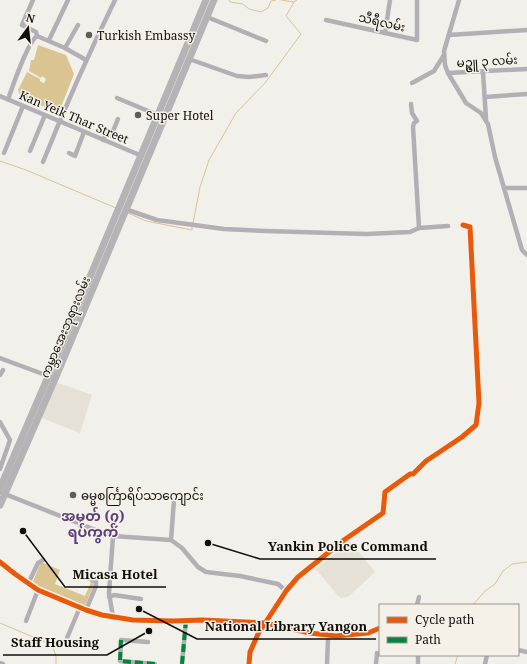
<svg xmlns="http://www.w3.org/2000/svg" width="527" height="664" viewBox="0 0 527 664" font-family="'Noto Serif','Noto Sans Myanmar',serif">
	<style>
		.built { fill: #e6e1d7 }
		.water { fill: #dac491 }
		.lines { fill: none; stroke-linecap: round; stroke-linejoin: round }
		.stream { stroke: #dac491; stroke-width: 1 }
		.street { stroke: #b4afb5; stroke-width: 4.5 }
		.primary { stroke: #b6b3b6; stroke-width: 7 }
		.quiet { stroke: #00873e; stroke-width: 4; stroke-dasharray: 8 4; stroke-linecap: butt }
		.cycleway-casing { stroke: #f5f1e8; stroke-width: 8 }
		.cycleway { stroke: #e8590c; stroke-width: 5 }
		.poi-dot { fill: #5e5d59; stroke: #f5f1e8; stroke-width: 1.5 }
		.labels { text-anchor: middle; dominant-baseline: central; stroke-width: 3; stroke-linejoin: round; paint-order: stroke }
		.street-label { font-size: 12px; fill: #0f0e0b; stroke: #f5f1e8 }
		.poi-label { font-size: 12px; fill: #0f0e0b; stroke: #f5f1e8; text-anchor: start }
		.quarter-label { font-size: 14px; font-weight: bold; fill: #5c3f7a; stroke: #f5f1e8 }
		.leader { fill: none; stroke: #0f0e0b; stroke-width: 1.5 }
		.callout-dot { fill: #0f0e0b; stroke: #f5f1e8; stroke-width: 1.5 }
		.callout-label { font-size: 13px; text-anchor: middle; font-weight: bold; fill: #0f0e0b; stroke: #f5f1e8; stroke-width: 3; stroke-linejoin: round; paint-order: stroke }
	</style>
	<rect width="100%" height="100%" fill="#f2f0eb"/>
	<g class="built">
		<path d="M56,382L92,395L80,433L42,418Z"/>
		<path d="M350,541L375,572L348,597L341,598L338,596L316,569Z"/>
	</g>
	<g class="water">
		<path d="M38,45L66,55L74,74L61,107L55,110L22,99L18,90L27,72L40,79V81L44,83L46,79L42,76L41,78L29,71L31,60H34Z"/>
		<path d="M41,562L60,570L55,584L85,596L91,582L94,584L85,606L32,584Z"/>
	</g>
	<g class="lines">
		<g class="stream">
			<path d="M229,0L230,2L243,4L249,9L261,12L268,8L271,1L276,0"/>
			<path d="M281,0L294,2L297,0"/>
			<path d="M0,161L26,170L116,208"/>
			<path d="M128,213L146,221L192,230V227"/>
			<path d="M193,223L200,187L209,160L236,113L265,83L301,34L286,16L294,2"/>
			<path d="M473,605L485,591L495,584L503,571L512,564L527,562"/>
			<path d="M0,623L52,645L56,656V664"/>
			<path d="M455,664L458,655"/>
		</g>
		<g class="street">
			<path d="M459,0L444,51L445,65L448,73L466,103L481,113L488,124L495,157L522,250L527,255"/>
			<path d="M207,17L266,41"/>
			<path d="M326,20L417,40V0"/>
			<path d="M385,33L390,0"/>
			<path d="M449,35L527,30"/>
			<path d="M37,36L65,48L86,60"/>
			<path d="M49,40L68,0"/>
			<path d="M65,48L78,25"/>
			<path d="M189,59L237,76L249,77L266,75"/>
			<path d="M483,72L486,119"/>
			<path d="M448,73L527,69"/>
			<path d="M412,83L434,71L444,55"/>
			<path d="M0,96L142,156"/>
			<path d="M485,97L527,94"/>
			<path d="M117,98L165,118"/>
			<path d="M8,99C13,86 27,43 37,36L36,32L22,25L33,0"/>
			<path d="M411,104L412,113L417,121L414,123L413,127L419,228"/>
			<path d="M103,140L106,134L111,136L118,119"/>
			<path d="M30,151L45,115"/>
			<path d="M4,153L23,106"/>
			<path d="M69,153L75,156L84,132"/>
			<path d="M43,162C65,107 89,53 115,0"/>
			<path d="M504,188H527"/>
			<path d="M125,209L157,220L224,229L266,231L366,234L410,232L419,228L448,226"/>
			<path d="M0,358L51,377"/>
			<path d="M0,375L3,370"/>
			<path d="M0,422L10,440L0,469"/>
			<path d="M0,492L98,531L113,536L171,540"/>
			<path d="M174,500L171,540L182,548L198,567L206,572L240,576L278,584L286,591"/>
			<path d="M113,536L109,593L113,617"/>
			<path d="M0,562L15,574L38,590L86,610L102,615L133,620L173,621L202,620L265,623L310,633L336,636L368,633L380,628"/>
			<path d="M28,584L38,563L43,560"/>
			<path d="M109,597L114,595L141,599"/>
			<path d="M417,605L419,597"/>
			<path d="M86,610L96,586V582L88,578"/>
			<path d="M26,621L38,590"/>
			<path d="M67,638L80,607"/>
			<path d="M148,642L121,640L120,661L155,664"/>
			<path d="M518,650L527,652"/>
			<path d="M418,655V664"/>
			<path d="M0,663L3,664"/>
			<path d="M182,664L186,620"/>
			<path d="M249,664L250,652L258,634L286,591L298,577L344,540L383,513L385,492L410,474H413L426,461L462,437L476,425L479,403L470,227L463,225"/>
			<path d="M327,664L328,639"/>
			<path d="M376,664L377,653"/>
			<path d="M485,664L487,655"/>
		</g>
		<g class="primary">
			<path d="M0,488L48,377L206,0"/>
			<path d="M0,505L55,379L214,0"/>
		</g>
		<g class="quiet">
			<path d="M121,640L120,661L155,664"/>
			<path d="M182,664L186,620"/>
		</g>
		<defs>
			<g id="cycleway">
				<path d="M0,562L15,574L38,590L86,610L102,615L133,620L173,621L202,620L265,623L310,633L336,636L368,633L380,628"/>
				<path d="M249,664L250,652L258,634L286,591L298,577L344,540L383,513L385,492L410,474H413L426,461L462,437L476,425L479,403L470,227L463,225"/>
			</g>
		</defs>
		<use href="#cycleway" class="cycleway-casing"/>
		<use href="#cycleway" class="cycleway"/>
	</g>
	<g class="poi-dot">
		<circle cx="89" cy="35" r="4"/>
		<circle cx="138" cy="115" r="4"/>
		<circle cx="73" cy="495" r="4"/>
	</g>
	<g class="labels">
		<g class="street-label">
			<text transform="translate(382 22) rotate(13)">သီရီလမ်း</text>
			<text transform="translate(487 61) rotate(-3)">မဥ္ဇူ ၃ လမ်း</text>
			<text transform="translate(74 117) rotate(23)">Kan Yeik Thar Street</text>
			<text transform="translate(65 327) rotate(-67)">ကမ္ဘာအေးဘုရားလမ်း</text>
		</g>
		<g class="poi-label">
			<text x="97" y="35">Turkish Embassy</text>
			<text x="146" y="115">Super Hotel</text>
			<text x="81" y="495">ဓမ္မစင်္ကြာရိပ်သာကျောင်း</text>
		</g>
		<g class="quarter-label">
			<text x="93" y="515">အမှတ် (၇)<tspan x="93" dy="16">ရပ်ကွက်</tspan></text>
		</g>
	</g>
	<path class="leader" d="M208 543L260 559H436M23 531L65 587H166M139 609L197 639H376M149 631L107 655H3"/>
	<g class="callout-dot">
		<circle cx="208" cy="543" r="4"/>
		<circle cx="23" cy="531" r="4"/>
		<circle cx="139" cy="609" r="4"/>
		<circle cx="149" cy="631" r="4"/>
	</g>
	<g class="callout-label">
		<text x="348" y="551">Yankin Police Command</text>
		<text x="115" y="579">Micasa Hotel</text>
		<text x="286" y="631">National Library Yangon</text>
		<text x="55" y="647">Staff Housing</text>
	</g>
	<rect x="379" y="604" width="140" height="52" fill="#f5f1e8" stroke="#999690"/>
	<rect x="387" y="617" width="20" height="6" fill="#e8590c" stroke="#999690"/>
	<text x="415" y="624" font-size="12" fill="#0f0e0b">Cycle path</text>
	<rect x="387" y="637" width="20" height="6" fill="#00873e" stroke="#999690"/>
	<text x="415" y="644" font-size="12" fill="#0f0e0b">Path</text>
	<g transform="translate(28 28) rotate(15)" stroke="#f5f1e8" stroke-width="3" paint-order="stroke">
	<path d="M0-3L7 15L0 10L-7 15Z" fill="#0f0e0b"/>
	<text y="-6" font-size="11" font-weight="bold" text-anchor="middle" fill="#0f0e0b">N</text>
	</g>
</svg>
